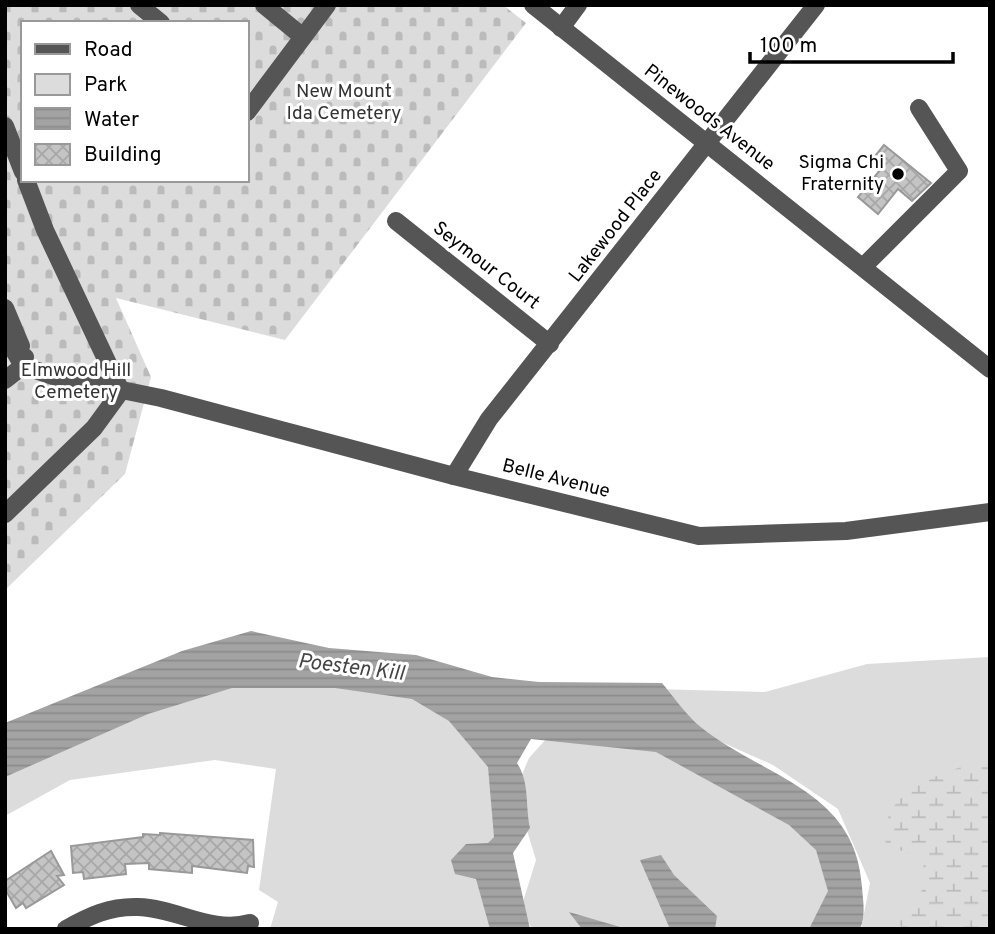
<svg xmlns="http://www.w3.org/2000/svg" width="995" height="934" viewBox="0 0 995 934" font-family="Overpass,sans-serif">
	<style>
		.green { fill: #dcdcdc }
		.wetland { fill: url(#wetland-marsh) }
		.cemetery { fill: url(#cemetery-stones); fill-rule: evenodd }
		.water { fill: url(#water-rules) }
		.building { fill: url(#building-cross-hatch); stroke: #999; stroke-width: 2 }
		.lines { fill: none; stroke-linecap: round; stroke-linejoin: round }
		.minor { stroke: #555; stroke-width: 18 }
		.poi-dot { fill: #000; stroke: #fff; stroke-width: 2.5 }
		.labels { text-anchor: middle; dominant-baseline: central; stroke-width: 6; stroke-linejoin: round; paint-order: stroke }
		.park-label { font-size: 19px; fill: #333; stroke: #fff }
		.street-label { font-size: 19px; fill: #000; stroke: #fff }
		.poi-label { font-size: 19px; fill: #000; stroke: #fff; text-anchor: end }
		.water-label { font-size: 21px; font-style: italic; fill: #444; stroke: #fff }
	</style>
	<defs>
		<pattern id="wetland-marsh" width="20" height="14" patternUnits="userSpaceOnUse" patternTransform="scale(1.75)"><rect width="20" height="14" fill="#dcdcdc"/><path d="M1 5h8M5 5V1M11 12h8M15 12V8" fill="none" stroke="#bbb"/></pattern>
		<pattern id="cemetery-stones" width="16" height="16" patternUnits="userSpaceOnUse" patternTransform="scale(1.75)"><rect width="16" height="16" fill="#dcdcdc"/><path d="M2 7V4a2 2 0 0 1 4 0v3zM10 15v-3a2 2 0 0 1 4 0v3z" fill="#bbb"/></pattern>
		<pattern id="water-rules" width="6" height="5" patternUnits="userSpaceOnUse" patternTransform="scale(1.75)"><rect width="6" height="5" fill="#a3a3a3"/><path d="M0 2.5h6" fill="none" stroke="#8b8b8b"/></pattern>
		<pattern id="building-cross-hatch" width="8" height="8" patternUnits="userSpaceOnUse" patternTransform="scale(1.75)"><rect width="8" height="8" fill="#c4c4c4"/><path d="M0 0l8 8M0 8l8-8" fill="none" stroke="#a7a7a7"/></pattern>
	</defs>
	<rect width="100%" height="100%" fill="#fff"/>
	<g class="green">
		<path d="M990,657V929H861L870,883L838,809L773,765L683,725L582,687L765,692L867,664Z"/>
		<path d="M327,683L412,696L453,717L492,764L497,838L491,929H270L278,902L259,890L276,769L215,760L70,780L5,816V766L110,718L239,684Z"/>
		<path d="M567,716L637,730L787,818L820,852L831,895L814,929H532L521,908L536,860L515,791L529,758Z"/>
	</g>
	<path class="wetland" d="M990,757V929H901L899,916L925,887L923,859L886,845C877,787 947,773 990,757Z"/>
	<path class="cemetery" d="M5,5H503L526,23L285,340L116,298L151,377L125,474L5,590ZM23,23H247V180H23Z"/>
	<g class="water">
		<path d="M251,631L329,648L416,655L492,677L539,682L662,683C673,696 684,712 697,724C759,777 856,787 862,887C863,901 866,916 860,929H809L828,891L816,850L789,825L656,752L531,739L517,763C530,783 525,805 530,828L513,853L530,929H490L476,879L455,874L451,860L466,844L488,843L494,837L488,767L449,721L412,699L335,688H232L148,714L5,777V723L182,651Z"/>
		<path d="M661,855L674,875L717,916L715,929H670L640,860Z"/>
		<path d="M569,912L627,929H582Z"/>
	</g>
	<g class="building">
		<path d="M884,145L931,183L912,201L898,189L878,214L858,197L885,164L875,156Z"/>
		<path d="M160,833L253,840L254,867L248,866L247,873L192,866V873L149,869V863L125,864L126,874L84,879L83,872L73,873L71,846L143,837V834L160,835Z"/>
		<path d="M51,851L64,875L57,876L64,885L26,908L23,903L16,908L5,889V881Z"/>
	</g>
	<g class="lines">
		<g class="minor">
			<path d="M139,5L161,23"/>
			<path d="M264,5L303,37"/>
			<path d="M533,5L990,369"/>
			<path d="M561,28L578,5"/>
			<path d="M247,112L327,5"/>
			<path d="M5,126L23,172"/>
			<path d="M396,221L550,344"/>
			<path d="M863,267L959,171L919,108"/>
			<path d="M5,308L21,346"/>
			<path d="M5,335L23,366L53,376L161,398L454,476L699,536L846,531L990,512"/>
			<path d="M5,380L23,366L25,357"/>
			<path d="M454,476L489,419L816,5"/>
			<path d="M5,514L94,428L121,391L45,230L26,180"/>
			<path d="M66,929C89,916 110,906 138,907C177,908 211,934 250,923"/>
		</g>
	</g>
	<circle class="poi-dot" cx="898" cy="174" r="7"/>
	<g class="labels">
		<g class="park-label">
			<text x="344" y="92">New Mount<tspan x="344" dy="22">Ida Cemetery</tspan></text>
			<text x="76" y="371">Elmwood Hill<tspan x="76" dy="22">Cemetery</tspan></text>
		</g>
		<g class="street-label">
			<text transform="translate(709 118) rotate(38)">Pinewoods Avenue</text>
			<text transform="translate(616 226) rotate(-52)">Lakewood Place</text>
			<text transform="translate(486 266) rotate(38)">Seymour Court</text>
			<text transform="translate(556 479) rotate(14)">Belle Avenue</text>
		</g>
		<g class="poi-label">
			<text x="884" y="163">Sigma Chi<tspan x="884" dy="22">Fraternity</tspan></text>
		</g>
		<g class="water-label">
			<text transform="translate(351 668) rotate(7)">Poesten Kill</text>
		</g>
	</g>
	<rect width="995" height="934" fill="none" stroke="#000000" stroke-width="14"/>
	<rect x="21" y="21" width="228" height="161" fill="#ffffff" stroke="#999999" stroke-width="2"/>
	<rect x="35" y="44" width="35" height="10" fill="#555555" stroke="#999999" stroke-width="2"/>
	<text x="84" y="56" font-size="21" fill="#000000">Road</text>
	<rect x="35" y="74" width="35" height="21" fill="#dcdcdc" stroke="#999999" stroke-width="2"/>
	<text x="84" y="91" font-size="21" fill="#000000">Park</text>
	<rect x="35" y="108" width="35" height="21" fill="url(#water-rules)" stroke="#999999" stroke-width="2"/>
	<text x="84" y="126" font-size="21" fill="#000000">Water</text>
	<rect x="35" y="144" width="35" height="21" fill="url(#building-cross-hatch)" stroke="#999999" stroke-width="2"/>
	<text x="84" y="161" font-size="21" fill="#000000">Building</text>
	<path d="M750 52v10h203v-10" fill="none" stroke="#000000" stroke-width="3.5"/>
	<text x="760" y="52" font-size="21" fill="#000000" stroke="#ffffff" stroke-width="5" paint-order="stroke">100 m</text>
</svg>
